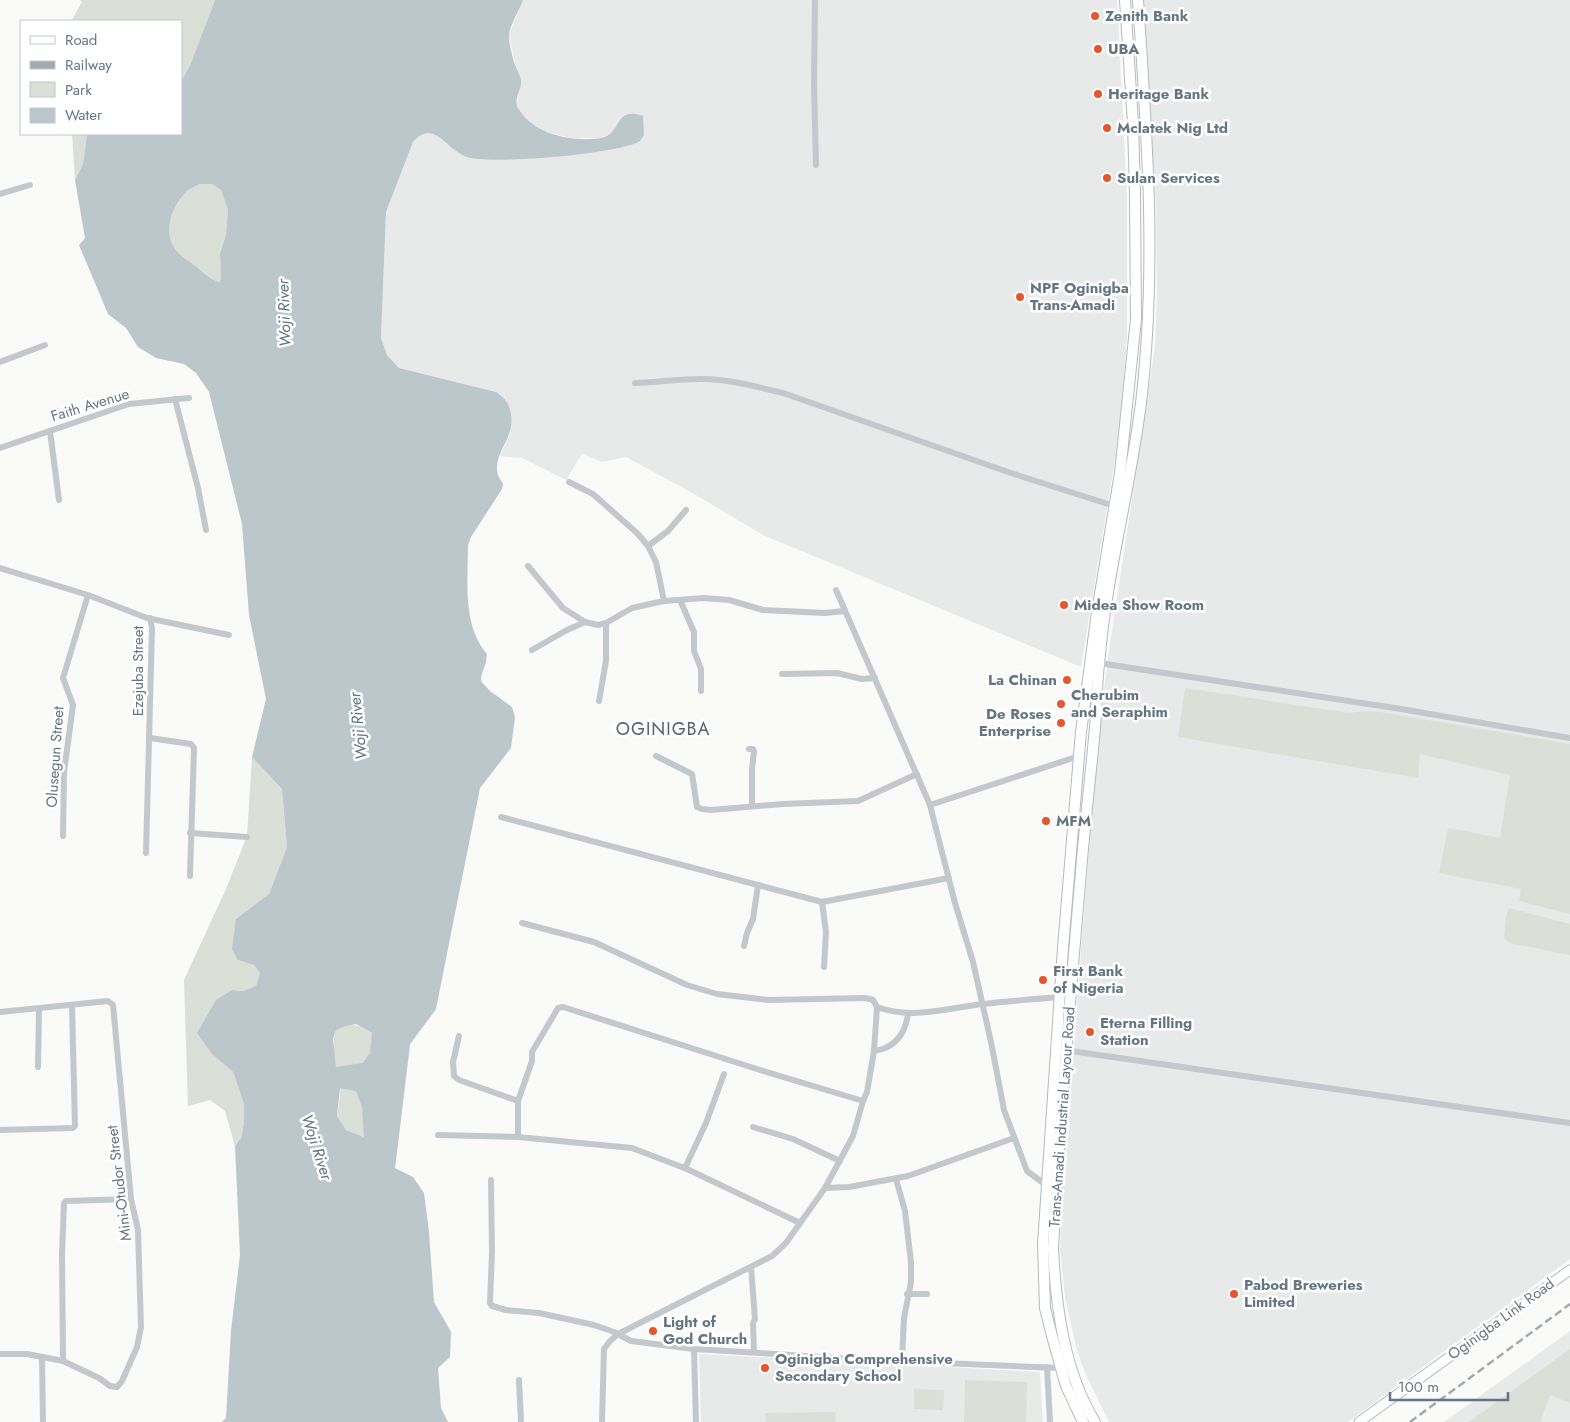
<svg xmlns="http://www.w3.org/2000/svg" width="1570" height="1422" viewBox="0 0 1570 1422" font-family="Jost,sans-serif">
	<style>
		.built { fill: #e8e9e9 }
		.green { fill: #dadfd7 }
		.water { fill: #bbc7cb; fill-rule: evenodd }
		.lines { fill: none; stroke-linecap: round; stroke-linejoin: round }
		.secondary-casing { stroke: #b3babf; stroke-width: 11 }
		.primary-casing { stroke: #b5babe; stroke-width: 12 }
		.street { stroke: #c3c8cc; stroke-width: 6 }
		.secondary { stroke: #fff; stroke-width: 9 }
		.primary { stroke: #fff; stroke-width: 10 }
		.rail { stroke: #a2aab0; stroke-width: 2.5; stroke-dasharray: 8 4; stroke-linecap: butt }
		.poi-dot { fill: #e4572e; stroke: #fff; stroke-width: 2 }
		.labels { text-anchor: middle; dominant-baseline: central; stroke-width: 5; stroke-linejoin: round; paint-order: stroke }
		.poi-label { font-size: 15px; font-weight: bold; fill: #657683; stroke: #fff; text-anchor: start }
		.street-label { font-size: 15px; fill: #657683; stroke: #fff }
		.water-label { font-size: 16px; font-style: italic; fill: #60757c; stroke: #fff }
		.quarter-label { font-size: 18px; letter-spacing: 1px; fill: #57646e; stroke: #fff }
	</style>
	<rect width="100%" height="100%" fill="#fafaf8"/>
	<g class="built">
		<path d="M523,0H1117L1127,198V336L1123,390L1116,453L1081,667L763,535L696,495L626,457L602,462L582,454L566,480L522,458L500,456L511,432L496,392L399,368L387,355L381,338L386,212L413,142L419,135L429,133L438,136L457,152L534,157L555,156L611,150L619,118L615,130L611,134L601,138H570L544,131L528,121L517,107L520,75L515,63L509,35Z"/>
		<path d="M1143,0H1570V1259L1348,1422H1109L1086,1375L1077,1351L1065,1297L1060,1250L1062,1200L1097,744L1108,658L1155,346L1157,296L1156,209Z"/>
		<path d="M1570,1331V1422H1444Z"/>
		<path d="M699,1354L1040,1372L1043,1422H701Z"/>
	</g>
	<g class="green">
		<path d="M80,0H215L191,63L181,82V21H71L82,2Z"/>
		<path d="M72,134H87L83,164L75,180Z"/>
		<path d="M201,184H212L221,190L228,210L226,235L220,253L221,279L219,282C210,279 205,273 197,267C190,261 182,258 176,250C162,233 172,205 187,191C191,188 196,186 201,184Z"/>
		<path d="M1185,688L1349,713L1364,711L1380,712L1570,744V914L1519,901L1521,889L1439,873L1448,828L1500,838L1510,775L1420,754L1418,778L1178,737Z"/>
		<path d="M252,757L282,789L287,847L269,894L236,919L238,960L254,965L260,973L256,986L243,991L232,990L212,1054L233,1072L244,1104V1123L241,1138L235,1146L225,1111L210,1100L188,1106L184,980L226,889L247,836Z"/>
		<path d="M1509,908L1570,924V955L1510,943L1504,938L1506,916Z"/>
		<path d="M436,1009L410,1044L395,1168L364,1137L346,1130L337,1116C338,1107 341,1097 340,1088C339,1068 329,1052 336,1030C354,1022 355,1024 372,1033Z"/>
		<path d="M1570,1349V1403L1550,1395L1540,1422H1469Z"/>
		<path d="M965,1380L1027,1382L1026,1422H964Z"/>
		<path d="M914,1389L944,1390L943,1410L914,1409Z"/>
		<path d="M835,1412L836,1422H766L765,1413Z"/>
	</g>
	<path class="water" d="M215,0H523C520,9 509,27 509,36C509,44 512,54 514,62C516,69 522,76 521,84C520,92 515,97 517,106C518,109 521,112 523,115C540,136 576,142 601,138C623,134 613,106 643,116L644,135C644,135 640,141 640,141C621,154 489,165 467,157C447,151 434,118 413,142L386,212L381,338L387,355L399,368L496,392C503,397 508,401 510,410C517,437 496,448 497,470C497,475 501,480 503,484L502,489L471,537L468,545C468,581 462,625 487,654L486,662L481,677V681L490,691L512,707L515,717L511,748L480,788L436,1009L410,1044L395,1168L413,1177L424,1193L429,1232L434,1302L451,1332L450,1357L438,1368L441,1408L448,1422H222L226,1418L231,1331L240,1255L235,1146L241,1138L244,1123V1104L233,1072L212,1054L197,1033L216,1000L232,990L243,991L256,986L260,973L254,965L238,960L232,949L236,919L269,894L287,847L282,789L252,757L266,699L249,615L242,524L209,392L196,373L184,364L156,358L138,347L126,328L108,314L79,245L85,238L75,180L83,164L87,134H181V82L191,63ZM200,184H212L221,190L228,210L226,235L220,253L221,279L219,282C210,279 204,273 197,267C190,261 182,258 176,250C162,233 172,205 187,191C191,188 196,186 200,184ZM356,1024L372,1033L370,1053L363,1063L336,1067L333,1039L336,1030L346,1026ZM340,1088L356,1091L362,1107L364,1137L346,1130L337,1116Z"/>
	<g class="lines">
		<defs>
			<path id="secondary" d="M1359,1422L1570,1270"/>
			<g id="primary">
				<path d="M1083,1422L1066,1386L1052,1336L1045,1308L1043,1244L1063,948L1081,732L1097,612L1120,473L1136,319L1135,194L1133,123L1125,0"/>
				<path d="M1095,1422C1064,1371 1056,1307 1053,1249C1060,1123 1070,997 1081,872C1085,819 1092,767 1096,715C1097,698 1097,681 1099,664C1106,576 1130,491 1141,403C1157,270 1147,134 1138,0"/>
			</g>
		</defs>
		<use href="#secondary" class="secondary-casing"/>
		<use href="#primary" class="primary-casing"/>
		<g class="street">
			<path d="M815,0L814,85L816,165"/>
			<path d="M0,194L30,185"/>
			<path d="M0,362L45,345"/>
			<path d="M635,383C657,382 679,379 701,379C730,379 758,387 786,394L1008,472L1114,506"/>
			<path d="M175,399L198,488L206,530"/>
			<path d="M50,431L59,500"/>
			<path d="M0,448L129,404L189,398"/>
			<path d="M569,482L593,494L638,534L648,546L656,562L664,601"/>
			<path d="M648,546L668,531L686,510"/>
			<path d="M528,566L563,608L585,622L598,625L606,623L632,608L664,601L704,598L729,600L763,610L825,613L845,611"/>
			<path d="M0,568L88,595L147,618L229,635"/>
			<path d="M836,590L930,805L955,903L973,962L991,1042L1004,1110L1027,1171L1046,1185"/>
			<path d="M680,600L694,632V651L701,669V691"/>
			<path d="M532,650L565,631L585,622"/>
			<path d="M1099,663L1401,709L1570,738"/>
			<path d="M782,674L837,673L862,679L875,678"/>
			<path d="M599,701L606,661V623"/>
			<path d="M150,738L191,744L194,748L190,876"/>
			<path d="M749,749H753L754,751L752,769V806"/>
			<path d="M656,756L692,774L697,807L702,809L711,810L783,804L858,801L917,774"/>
			<path d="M930,805L1079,756"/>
			<path d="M501,817L822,902L949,878"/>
			<path d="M190,833L247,837"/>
			<path d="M63,836L64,772L73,705L63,678L88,595"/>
			<path d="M146,853L152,628L150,618"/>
			<path d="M822,902L826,932L824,967"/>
			<path d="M522,923L594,942L687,985L717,994L768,1000L865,998L873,1000L877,1007L874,1051L867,1092L863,1101L853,1136L825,1188L786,1243L772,1256L618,1334L610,1341L604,1349L602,1422"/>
			<path d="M744,946L747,933L753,919L758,885"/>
			<path d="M877,1007C912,1020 948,1008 983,1004C1009,1001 1034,999 1060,997"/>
			<path d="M0,1012L108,1001L113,1005L131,1199L138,1230L141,1327L137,1347L122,1381L117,1387L110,1386L99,1378L63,1361L27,1354H0"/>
			<path d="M459,1036L453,1062L454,1076L459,1080L518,1101"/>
			<path d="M1064,1050L1570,1123"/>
			<path d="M874,1051C895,1048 905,1035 908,1014"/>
			<path d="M38,1067L39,1009"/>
			<path d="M753,1127L793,1139L840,1161"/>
			<path d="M0,1130L73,1128L75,1126L72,1006"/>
			<path d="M438,1135L518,1137L632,1148L687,1169L800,1223"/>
			<path d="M518,1137V1101L532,1061V1052L558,1008L563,1007L760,1070L863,1101"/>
			<path d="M685,1168L706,1123L724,1074"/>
			<path d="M896,1179L905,1211L911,1262V1282L904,1318L902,1360"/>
			<path d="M491,1180L492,1252L490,1303L492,1306L506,1310L539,1313L594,1325L614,1332L631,1341L694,1349L871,1360L1060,1368"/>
			<path d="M825,1188L849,1187L908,1176L1014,1138"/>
			<path d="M751,1267L755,1319L753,1323L754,1352"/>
			<path d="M907,1294H927"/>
			<path d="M694,1349L696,1422"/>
			<path d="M42,1358L43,1422"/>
			<path d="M63,1361L62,1255L64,1203L66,1201L131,1199"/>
			<path d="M1047,1367L1050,1422"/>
			<path d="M519,1380L521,1422"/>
		</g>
		<use href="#secondary" class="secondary"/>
		<use href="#primary" class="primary"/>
		<path class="rail" d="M1410,1422L1570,1304"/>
	</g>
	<g class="poi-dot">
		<circle cx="1095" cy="16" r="5"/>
		<circle cx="1098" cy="49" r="5"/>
		<circle cx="1098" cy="94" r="5"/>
		<circle cx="1107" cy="128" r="5"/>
		<circle cx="1107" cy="178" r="5"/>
		<circle cx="1020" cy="297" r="5"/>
		<circle cx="1064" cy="605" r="5"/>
		<circle cx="1067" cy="680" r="5"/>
		<circle cx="1061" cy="704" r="5"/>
		<circle cx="1061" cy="723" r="5"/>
		<circle cx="1046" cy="821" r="5"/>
		<circle cx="1043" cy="980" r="5"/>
		<circle cx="1090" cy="1032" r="5"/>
		<circle cx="1234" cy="1294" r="5"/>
		<circle cx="653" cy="1331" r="5"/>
		<circle cx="765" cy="1368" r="5"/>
	</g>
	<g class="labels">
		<g class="poi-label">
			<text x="1105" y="16">Zenith Bank</text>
			<text x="1108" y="49">UBA</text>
			<text x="1108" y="94">Heritage Bank</text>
			<text x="1117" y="128">Mclatek Nig Ltd</text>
			<text x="1117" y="178">Sulan Services</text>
			<text x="1030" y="288">NPF Oginigba<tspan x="1030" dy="17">Trans-Amadi</tspan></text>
			<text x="1074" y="605">Midea Show Room</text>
			<text x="1057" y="680" text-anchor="end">La Chinan</text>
			<text x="1071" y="695">Cherubim<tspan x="1071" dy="17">and Seraphim</tspan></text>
			<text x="1051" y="714" text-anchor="end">De Roses<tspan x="1051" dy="17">Enterprise</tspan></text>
			<text x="1056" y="821">MFM</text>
			<text x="1053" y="971">First Bank<tspan x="1053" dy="17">of Nigeria</tspan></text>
			<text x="1100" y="1023">Eterna Filling<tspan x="1100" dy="17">Station</tspan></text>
			<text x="1244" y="1285">Pabod Breweries<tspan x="1244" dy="17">Limited</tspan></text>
			<text x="663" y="1322">Light of<tspan x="663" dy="17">God Church</tspan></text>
			<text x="775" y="1359">Oginigba Comprehensive<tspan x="775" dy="17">Secondary School</tspan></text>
		</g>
		<g class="street-label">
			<text transform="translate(90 405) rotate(-17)">Faith Avenue</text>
			<text transform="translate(138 671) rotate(-90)">Ezejuba Street</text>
			<text transform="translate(55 757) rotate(-86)">Olusegun Street</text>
			<text transform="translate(1062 1117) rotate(-86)">Trans-Amadi Industrial Layour Road</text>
			<text transform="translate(119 1183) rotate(-97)">Mini-Otudor Street</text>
			<text transform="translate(1501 1319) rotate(-36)">Oginigba Link Road</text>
		</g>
		<g class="water-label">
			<text transform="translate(284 313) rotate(-92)">Woji River</text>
			<text transform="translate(358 726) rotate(-96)">Woji River</text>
			<text transform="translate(317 1147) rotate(72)">Woji River</text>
		</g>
		<g class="quarter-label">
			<text x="663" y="729">OGINIGBA</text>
		</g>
	</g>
	<rect x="20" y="20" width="162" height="115" fill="#ffffff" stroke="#c1c8cd"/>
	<rect x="30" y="36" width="25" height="8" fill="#ffffff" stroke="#c1c8cd"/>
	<text x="65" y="45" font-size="15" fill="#657683">Road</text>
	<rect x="30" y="61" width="25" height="8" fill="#a2aab0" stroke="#c1c8cd"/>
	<text x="65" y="70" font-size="15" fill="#657683">Railway</text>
	<rect x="30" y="82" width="25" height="15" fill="#dadfd7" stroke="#c1c8cd"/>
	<text x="65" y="95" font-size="15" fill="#657683">Park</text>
	<rect x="30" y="108" width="25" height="15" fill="#bbc7cb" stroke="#c1c8cd"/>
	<text x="65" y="120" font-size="15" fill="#657683">Water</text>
	<path d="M1390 1392v8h118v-8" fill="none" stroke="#657683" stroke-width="2.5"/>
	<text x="1398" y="1392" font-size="15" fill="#657683" stroke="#ffffff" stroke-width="4" paint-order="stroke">100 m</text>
</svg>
